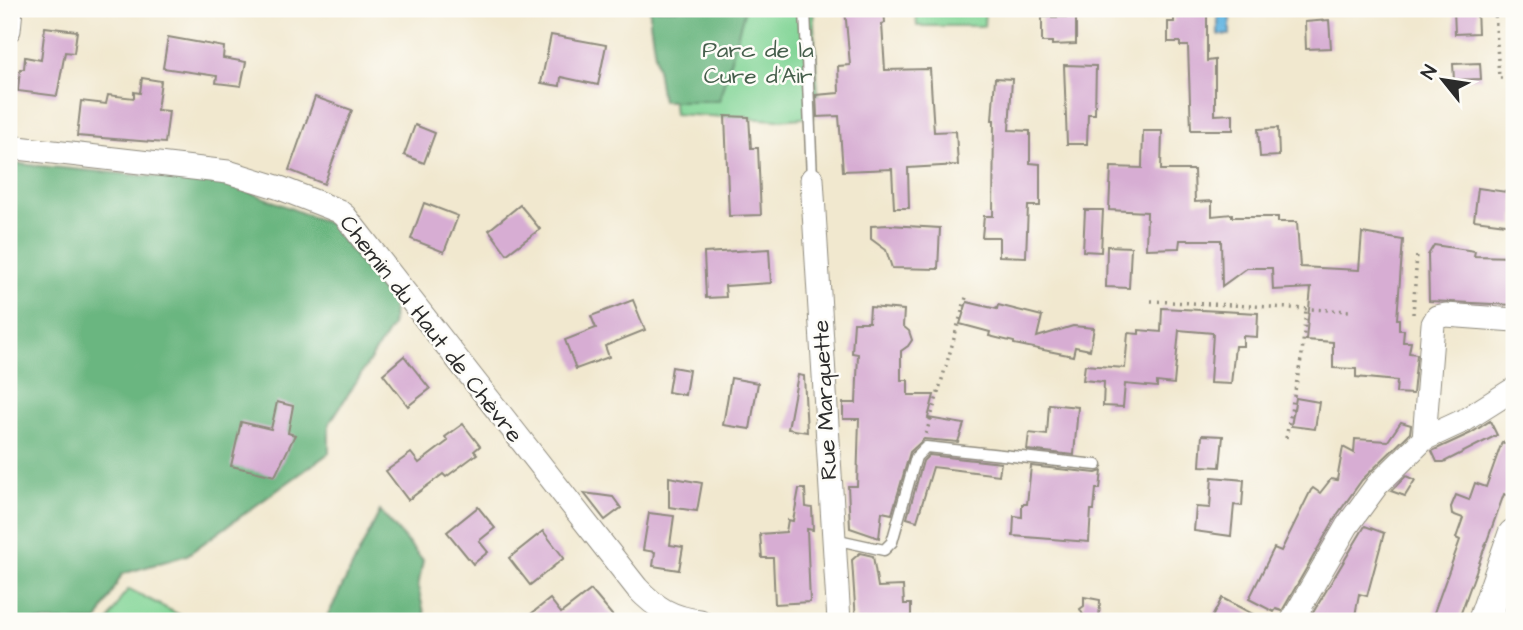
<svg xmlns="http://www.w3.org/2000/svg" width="1523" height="630" viewBox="0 0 1523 630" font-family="'Architects Daughter',sans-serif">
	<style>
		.green { fill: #83d597; stroke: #578061; stroke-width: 2 }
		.forest { fill: #6ab680; stroke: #4a7056; stroke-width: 2 }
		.water { fill: #67b7e2; stroke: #497186; stroke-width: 2 }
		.building { fill: #d7add3 }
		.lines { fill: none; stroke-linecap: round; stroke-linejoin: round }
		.lane-casing { stroke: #8e8a7d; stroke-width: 13 }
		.street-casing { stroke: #8e8a7d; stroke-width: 25 }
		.secondary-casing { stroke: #8e8a7d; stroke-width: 34 }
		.path { stroke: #8e8a7d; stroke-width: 3.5; stroke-dasharray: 2 5; stroke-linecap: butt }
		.lane { stroke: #fff; stroke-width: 10 }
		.street { stroke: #fff; stroke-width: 23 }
		.secondary { stroke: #fff; stroke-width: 32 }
		.labels { text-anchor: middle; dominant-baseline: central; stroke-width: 5; stroke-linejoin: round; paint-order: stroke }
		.park-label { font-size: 23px; fill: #455e4b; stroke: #fdfcf7 }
		.street-label { font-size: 23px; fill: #2b2b2b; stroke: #fdfcf7 }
	</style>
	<rect width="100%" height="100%" fill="#fdfcf7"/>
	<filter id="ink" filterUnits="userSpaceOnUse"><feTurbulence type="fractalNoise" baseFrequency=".0143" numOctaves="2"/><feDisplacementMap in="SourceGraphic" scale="14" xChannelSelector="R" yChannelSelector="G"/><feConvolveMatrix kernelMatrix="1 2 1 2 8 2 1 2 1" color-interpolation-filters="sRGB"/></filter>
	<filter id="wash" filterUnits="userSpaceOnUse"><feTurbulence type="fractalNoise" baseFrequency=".00686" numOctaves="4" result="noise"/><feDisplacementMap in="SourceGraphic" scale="28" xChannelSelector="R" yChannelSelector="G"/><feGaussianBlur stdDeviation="1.57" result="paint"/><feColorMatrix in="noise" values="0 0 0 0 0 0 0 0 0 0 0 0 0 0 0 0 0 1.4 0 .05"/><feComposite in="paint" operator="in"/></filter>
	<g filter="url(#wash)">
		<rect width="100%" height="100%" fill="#f1e8cf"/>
		<g class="green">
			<path d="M681,9H813L818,95H814V117L778,120L674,114L673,104Z"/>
			<path d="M916,9H985L984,26H917Z"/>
			<path d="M129,589L191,621H109L121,598Z"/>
		</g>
		<g class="forest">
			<path d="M650,9H745L719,101H662L650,22Z"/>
			<path d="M9,163L230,184L330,224L393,305L392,326L329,424V453L187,555L122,574L97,621H9Z"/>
			<path d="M380,511L423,560L418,587L426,621H325Z"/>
		</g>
		<rect class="water" x="1218" y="9" width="12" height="26"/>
		<g id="blocks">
			<g class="building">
				<path d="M845,9H884L885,23L882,24L885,70L930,69L934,132L956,131L958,165L908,168L909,208H894L892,169L843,171L839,116L817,117L816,95L839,93L838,66L850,65Z"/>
				<path d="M1174,9H1207V61L1215,60V115L1233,114V130H1191L1188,46H1180V42H1168V22H1174Z"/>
				<path d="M1454,9H1477L1478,33L1455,34Z"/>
				<path d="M1042,17H1076V44L1052,45V42H1042Z"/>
				<path d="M1329,20L1331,48L1306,49L1305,22Z"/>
				<path d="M45,27L77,31L74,53L65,52L57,96L18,91L20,69H24L25,57L41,60Z"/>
				<path d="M551,35L606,45L598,85L561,77L560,86L541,83Z"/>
				<path d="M168,37L224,47L223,58L246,62L241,86L216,83L217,76L163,68Z"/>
				<path d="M1480,63L1481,79L1454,80L1453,64Z"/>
				<path d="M1064,65L1096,66L1095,114H1088L1087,144H1067Z"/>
				<path d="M142,78L161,81L157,110L169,111L165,143L77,136L81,101L106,104L108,95L134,98V92L140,93Z"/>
				<path d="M995,78L1012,79L1009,130L1030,131V163L1040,164V206H1028L1026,257L999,256V237H982L984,216H993L994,120H992Z"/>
				<path d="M315,97L352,110L324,184L289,170Z"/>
				<path d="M725,116L749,117L751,148H758L761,215L729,216Z"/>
				<path d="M415,125L435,133L424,163L404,155Z"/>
				<path d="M1278,128L1279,156L1260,157L1258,129Z"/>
				<path d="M1143,131H1162L1161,170H1194L1195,202L1212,201V216L1232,214V217H1278V222H1297L1300,267L1359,270L1362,233L1403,240L1397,319H1399V330H1404L1403,342H1411L1409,353L1417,354L1413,394L1396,393L1397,381L1356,377V369L1333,368V342L1306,340L1311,288L1273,290L1272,268H1247L1222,286L1221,240H1180L1179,248L1146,249L1147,212L1109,210L1111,167L1142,168Z"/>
				<path d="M1478,188L1514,193V225L1474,220Z"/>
				<path d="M424,203L458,216L444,252L411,239Z"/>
				<path d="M520,205L540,229L507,254L489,230Z"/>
				<path d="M1085,210H1103L1101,252L1083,251Z"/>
				<path d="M889,225L940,228L938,269L892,268L886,250L871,239V226Z"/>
				<path d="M1434,245L1475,251L1474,256L1514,257V305L1429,301L1428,255Z"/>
				<path d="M1107,246L1131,247L1129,288L1106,287Z"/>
				<path d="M769,249L771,283L725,286L726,297L706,298L704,253Z"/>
				<path d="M633,300L645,330L605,346L609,357L576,369L565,340L596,328L591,316Z"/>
				<path d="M967,302L997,309L998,305L1042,316L1037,337L1073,326L1094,328L1090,350L1075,347L1073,356L1014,344V342L989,336L990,332L960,324Z"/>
				<path d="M870,307L904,310L903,326L909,331L912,340L908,346L901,351V380H908V395H934L928,418L964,424L958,442L924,439L910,452L892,514L882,512L879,538L850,528L848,486H857L859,419H843V403H856L858,354L852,353L854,322H869Z"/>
				<path d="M1162,308L1258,313L1257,337L1243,336V346H1235L1231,384L1210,383L1213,333L1179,330L1174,384L1157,382V387L1125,384L1123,407L1103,406L1104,382L1083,380L1085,365L1125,368L1128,333L1139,334V330L1161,332Z"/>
				<path d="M404,356L430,389L408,406L383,374Z"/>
				<path d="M672,367L689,370L685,395L668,392Z"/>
				<path d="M798,375L804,376L807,432L788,429Z"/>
				<path d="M731,378L758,383L750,429L723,425Z"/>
				<path d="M1296,398L1319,402L1315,429L1291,426Z"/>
				<path d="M277,402L293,406L288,433L295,435L275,476L231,466L241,422L271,429Z"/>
				<path d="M1049,404L1078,407L1074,455L1027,450L1029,433L1047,435Z"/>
				<path d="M1490,421L1497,435L1444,462H1437L1432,451L1471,433Z"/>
				<path d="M1401,422L1411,425L1410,433L1362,480L1337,515L1282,611L1276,609L1274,612L1249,599L1274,548L1281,551L1311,490L1313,488L1320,493L1331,479L1337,480L1343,447L1354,453L1355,439L1388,441Z"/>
				<path d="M463,424L480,446L474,451L477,454L446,477L443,474L408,500L386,471L411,453L419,463L448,441L445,437Z"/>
				<path d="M1202,435L1223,436L1220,467L1200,466Z"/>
				<path d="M1502,442L1514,447V498L1504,494L1458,621H1431L1460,540L1456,538L1463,518L1452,514L1451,507L1456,495L1469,500L1475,483L1486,487Z"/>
				<path d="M929,455L1001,463L999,475L933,467L917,521L907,518L923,461Z"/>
				<path d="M1031,466L1096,473L1102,471L1100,489H1096L1094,510H1091L1089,542L1013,536L1014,516L1022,517V504H1027Z"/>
				<path d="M1406,476L1415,480L1405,496L1391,491Z"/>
				<path d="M669,477L702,483L697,511L669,507Z"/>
				<path d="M1212,477L1244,480L1242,506L1234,505L1231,536L1194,531L1196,507L1210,508Z"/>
				<path d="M799,489H805L806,507L812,508L813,530L807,529L810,602L775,604L773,558H762L760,534L786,532L788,520L793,521Z"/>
				<path d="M584,493L613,497L621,508L605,520Z"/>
				<path d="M478,507L495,528L479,541L488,552L473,564L447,532Z"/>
				<path d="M649,513L674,516L670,545L683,547L679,570L653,566L655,552L643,550Z"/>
				<path d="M1365,526L1384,533L1367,596L1359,594L1354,621H1308Z"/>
				<path d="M543,531L564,558L530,585L509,558Z"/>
				<path d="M860,553L873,556L878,587L903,586L904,604H911V621H856L852,560Z"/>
				<path d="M591,590L617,621H522L550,599L561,613Z"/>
				<path d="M1084,597L1100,600L1099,621H1086L1080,609L1084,606Z"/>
				<path d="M1222,598L1266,621H1210Z"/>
			</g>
		</g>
	</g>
	<g filter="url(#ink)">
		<use href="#blocks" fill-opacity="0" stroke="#8e8a7d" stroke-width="2"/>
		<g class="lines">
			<defs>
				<g id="lane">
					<path d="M805,9L812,179"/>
					<path d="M834,539L884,550L892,542L916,457L926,447L1097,465"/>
				</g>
				<g id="street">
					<path d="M9,30L11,9"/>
					<path d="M9,147L228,172L280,188L339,211L345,216L637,588C656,608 672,618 700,621"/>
					<path d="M812,179L839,621"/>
					<path d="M1424,439L1433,324L1437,317L1446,315L1514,320"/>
					<path d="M1292,621L1347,526L1377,485L1424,439L1465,420L1514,389"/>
				</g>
				<path id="secondary" d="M1484,621L1514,535"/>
			</defs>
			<use href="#lane" class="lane-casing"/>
			<use href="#street" class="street-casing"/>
			<use href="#secondary" class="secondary-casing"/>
			<g class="path">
				<path d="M1495,9L1499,78H1514"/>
				<path d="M1151,301L1350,311"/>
				<path d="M1413,314L1417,254"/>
				<path d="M926,434L967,294"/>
				<path d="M1286,438L1302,354L1306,309"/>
			</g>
			<use href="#lane" class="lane"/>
			<use href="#street" class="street"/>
			<use href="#secondary" class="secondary"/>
		</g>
	</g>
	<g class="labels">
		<g class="park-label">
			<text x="758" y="50">Parc de la<tspan x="758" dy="26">Cure d'Air</tspan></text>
		</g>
		<g class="street-label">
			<text transform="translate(431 329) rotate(52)">Chemin du Haut de Chèvre</text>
			<text transform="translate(825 400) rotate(-93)">Rue Marquette</text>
		</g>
	</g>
	<rect width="1523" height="630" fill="none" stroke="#fdfcf7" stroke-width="35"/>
	<g transform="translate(1443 80) rotate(300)" stroke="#fdfcf7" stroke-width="5" paint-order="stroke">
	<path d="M0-5L12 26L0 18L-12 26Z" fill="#2b2b2b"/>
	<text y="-10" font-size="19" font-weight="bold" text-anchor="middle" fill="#2b2b2b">N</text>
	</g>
</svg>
